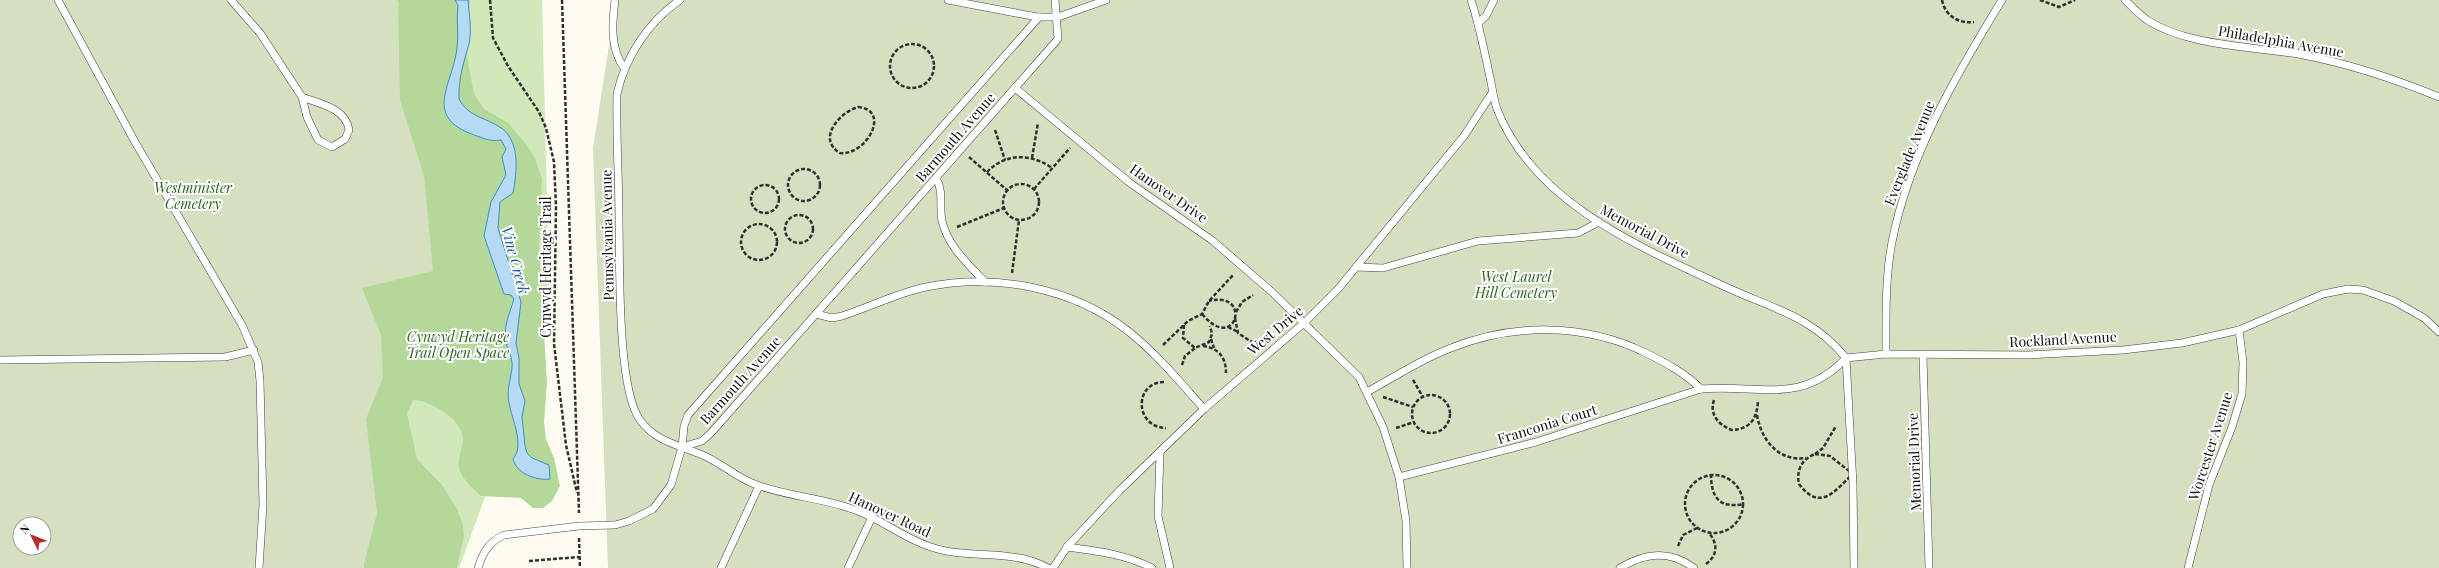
<svg xmlns="http://www.w3.org/2000/svg" width="2439" height="568" viewBox="0 0 2439 568" font-family="'Playfair Display',serif">
	<style>
		.green { fill: #d0e8ba }
		.forest { fill: #b4d89a }
		.cemetery { fill: #d5e0c1; fill-rule: evenodd }
		.water { fill: #b6daf4; stroke: #408dc8 }
		.lines { fill: none; stroke-linecap: round; stroke-linejoin: round }
		.service-casing { stroke: #414141; stroke-width: 8 }
		.path { stroke: #303030; stroke-width: 2.5; stroke-dasharray: 4 2; stroke-linecap: butt }
		.service { stroke: #fff; stroke-width: 7 }
		.labels { text-anchor: middle; dominant-baseline: central; stroke-width: 4; stroke-linejoin: round; paint-order: stroke }
		.street-label { font-size: 14px; fill: #0e0e0e; stroke: #fff }
		.park-label { font-size: 14px; font-style: italic; fill: #2c6321; stroke: #fff }
		.water-label { font-size: 15px; font-style: italic; fill: #1c5f9b; stroke: #fff }
	</style>
	<rect width="100%" height="100%" fill="#fefcf0"/>
	<path class="green" d="M398,0H542L550,320L459,568H363L377,513L400,100Z"/>
	<path class="forest" d="M397,0H470L467,57L474,94L484,109L508,123L526,144L535,158L542,179L539,248L547,383L544,422L546,439L554,458L560,486L552,501L543,508H533L521,498L481,496C473,488 461,479 459,467C457,457 464,447 463,437C461,419 430,400 413,400L407,414L417,459L442,485L457,509L463,525L464,536L457,568H364L359,533V280L392,130L395,13L399,5Z"/>
	<g class="cemetery">
		<path d="M0,0H398L400,100L424,176L433,271L362,288L381,335L383,377L366,419L377,513L363,568H0ZM20,524H44V548H20Z"/>
		<path d="M613,0H2439V568H608L593,148L612,26Z"/>
	</g>
	<path class="water" d="M455,0H468C469,14 472,30 469,44C464,61 458,80 459,99C468,116 483,117 498,126C521,138 517,172 513,193L500,202L498,228L521,302L516,343L519,358V384L525,401L522,417L525,446L527,453L532,458L549,465L550,479C536,481 516,473 513,459C525,445 512,420 509,403C506,391 511,379 512,367C513,360 509,352 507,346C502,327 509,316 514,299L511,295L504,294L484,236L491,202L506,175L502,157L506,149L501,140C488,142 481,137 469,133C424,114 453,84 457,48C459,34 456,19 458,5Z"/>
	<g class="lines">
		<defs>
			<g id="service">
				<path d="M58,0L135,142L242,325L258,362L260,381L263,505L259,568"/>
				<path d="M231,0L260,33L302,97L307,117L318,140L332,147L345,139L349,130C346,108 320,104 302,97"/>
				<path d="M615,0C612,24 610,48 624,68"/>
				<path d="M680,0C649,21 625,57 617,94C616,136 619,179 619,222C620,265 617,388 640,420C655,441 678,445 700,454C721,462 736,478 757,485C790,497 825,498 858,511C884,521 905,539 931,547C969,560 1012,548 1048,568"/>
				<path d="M948,0L1037,17H1058L1106,0"/>
				<path d="M1471,0C1479,24 1484,49 1489,73C1492,85 1493,97 1497,109C1534,204 1642,248 1728,288C1774,309 1813,317 1846,358L1886,354L2027,355L2123,350L2182,343L2239,330L2323,294L2348,289L2363,290L2394,301L2424,318L2439,332"/>
				<path d="M2125,0C2132,7 2139,14 2147,20C2189,47 2255,46 2303,55C2350,64 2395,79 2439,97"/>
				<path d="M1478,23L1486,16L1494,0"/>
				<path d="M1015,88L1130,183L1213,241L1272,292L1359,377L1383,427L1399,477L1406,521L1407,568"/>
				<path d="M936,178C944,191 939,207 942,221C948,246 967,263 985,282"/>
				<path d="M1356,267L1383,268L1478,241L1578,233L1599,222"/>
				<path d="M816,314L832,318L842,316C870,307 897,293 926,287C994,273 1072,287 1128,331C1156,353 1180,382 1204,409"/>
				<path d="M1886,354C1886,317 1885,279 1892,242C1909,155 1956,75 2002,0"/>
				<path d="M1923,356L1929,568"/>
				<path d="M1846,358L1853,484L1854,568"/>
				<path d="M0,360L225,357L254,350"/>
				<path d="M1367,392C1395,377 1421,359 1451,348C1513,323 1585,323 1646,353C1666,363 1685,373 1701,389"/>
				<path d="M682,447L702,441L711,433L1058,39L1055,0"/>
				<path d="M1160,452L1158,516L1170,568"/>
				<path d="M1399,477L1536,442L1701,389C1758,384 1801,406 1846,358"/>
				<path d="M1067,547C1097,551 1125,554 1152,568"/>
				<path d="M478,568C483,552 489,542 504,535L579,526L615,525L629,521L653,509L671,485L682,447L684,426L688,415L1039,17"/>
				<path d="M721,568L759,486"/>
				<path d="M848,568L872,517"/>
				<path d="M1053,568L1067,547L1119,491L1204,409L1304,323L1338,289L1464,136L1492,93"/>
				<path d="M1620,568C1646,552 1670,550 1694,568"/>
				<path d="M2188,568L2209,485L2232,427L2242,394L2243,362L2239,330"/>
			</g>
		</defs>
		<use href="#service" class="service-casing"/>
		<g class="path">
			<path d="M490,0L493,38L508,66L539,112L546,128L554,162L556,206L554,344L566,445L577,493"/>
			<path d="M562,0L579,513"/>
			<path d="M1942,0C1945,16 1959,24 1974,22"/>
			<path d="M2040,0L2059,7L2075,0"/>
			<circle cx="912" cy="66" r="22"/>
			<path d="M858,107C892,110 866,156 840,153C816,139 840,112 858,107Z"/>
			<path d="M995,130L1005,160"/>
			<path d="M969,157L1008,191"/>
			<path d="M1032,158L1038,123"/>
			<circle cx="804" cy="185" r="16"/>
			<path d="M987,172C1005,153 1031,153 1052,168"/>
			<circle cx="1021" cy="202" r="18"/>
			<circle cx="765" cy="199" r="14"/>
			<path d="M1034,189L1070,148"/>
			<circle cx="799" cy="229" r="14"/>
			<circle cx="759" cy="242" r="18"/>
			<path d="M957,227L1004,208"/>
			<path d="M1012,273L1019,220"/>
			<path d="M1236,312L1242,302L1253,295"/>
			<path d="M1202,314C1236,355 1253,290 1209,301"/>
			<path d="M1235,318L1238,333L1250,341L1261,344"/>
			<path d="M1184,325L1183,338L1195,348L1209,342L1212,334L1210,326"/>
			<path d="M1228,327L1238,332"/>
			<path d="M1211,339L1214,348"/>
			<path d="M1163,345L1188,321L1202,314L1209,301L1234,274"/>
			<path d="M1203,346C1219,348 1226,358 1226,373"/>
			<path d="M1182,365L1185,356L1195,348"/>
			<path d="M1413,380L1423,397"/>
			<path d="M1164,382C1134,382 1134,427 1166,428"/>
			<circle cx="1431" cy="414" r="19"/>
			<path d="M1383,397L1413,407"/>
			<path d="M1714,400C1709,415 1719,425 1732,430C1751,429 1757,418 1758,401"/>
			<path d="M1757,415C1761,440 1779,462 1806,458"/>
			<path d="M1396,428L1414,422"/>
			<path d="M1815,454L1830,456L1853,474C1835,490 1821,513 1799,484C1796,470 1802,459 1815,454Z"/>
			<path d="M1815,454L1823,448L1836,426"/>
			<path d="M1711,474C1711,497 1719,509 1744,504"/>
			<circle cx="1714" cy="504" r="29"/>
			<path d="M579,538L580,568"/>
			<path d="M1678,546L1683,535L1697,528"/>
			<path d="M529,561L579,557"/>
			<path d="M1706,564C1718,555 1718,544 1709,533"/>
		</g>
		<use href="#service" class="service"/>
	</g>
	<g class="labels">
		<g class="street-label">
			<text transform="translate(2281 41) rotate(10)">Philadelphia Avenue</text>
			<text transform="translate(955 137) rotate(-49)">Barmouth Avenue</text>
			<text transform="translate(1909 153) rotate(-68)">Everglade Avenue</text>
			<text transform="translate(1169 193) rotate(35)">Hanover Drive</text>
			<text transform="translate(1645 231) rotate(28)">Memorial Drive</text>
			<text transform="translate(607 235) rotate(-91)">Pennsylvania Avenue</text>
			<text transform="translate(545 267) rotate(-90)">Cynwyd Heritage Trail</text>
			<text transform="translate(1275 330) rotate(-40)">West Drive</text>
			<text transform="translate(2063 339) rotate(-3)">Rockland Avenue</text>
			<text transform="translate(740 380) rotate(-48)">Barmouth Avenue</text>
			<text transform="translate(1547 424) rotate(-17)">Franconia Court</text>
			<text transform="translate(2210 446) rotate(-72)">Worcester Avenue</text>
			<text transform="translate(1914 462) rotate(-92)">Memorial Drive</text>
			<text transform="translate(890 514) rotate(25)">Hanover Road</text>
		</g>
		<g class="park-label">
			<text x="193" y="187">Westminister<tspan x="193" dy="16">Cemetery</tspan></text>
			<text x="1516" y="276">West Laurel<tspan x="1516" dy="16">Hill Cemetery</tspan></text>
			<text x="458" y="336">Cynwyd Heritage<tspan x="458" dy="16">Trail Open Space</tspan></text>
		</g>
		<g class="water-label">
			<text transform="translate(516 260) rotate(75)">Vine Creek</text>
		</g>
	</g>
	<g transform="translate(32 536) rotate(313)"><circle r="19" fill="#ffffff" stroke="#9f9f9f"/>
	<path d="M0-3L7 15L0 10L-7 15Z" fill="#b92b2d"/>
	<text y="-6" font-size="11" font-weight="bold" text-anchor="middle" fill="#0e0e0e">N</text>
	</g>
</svg>
